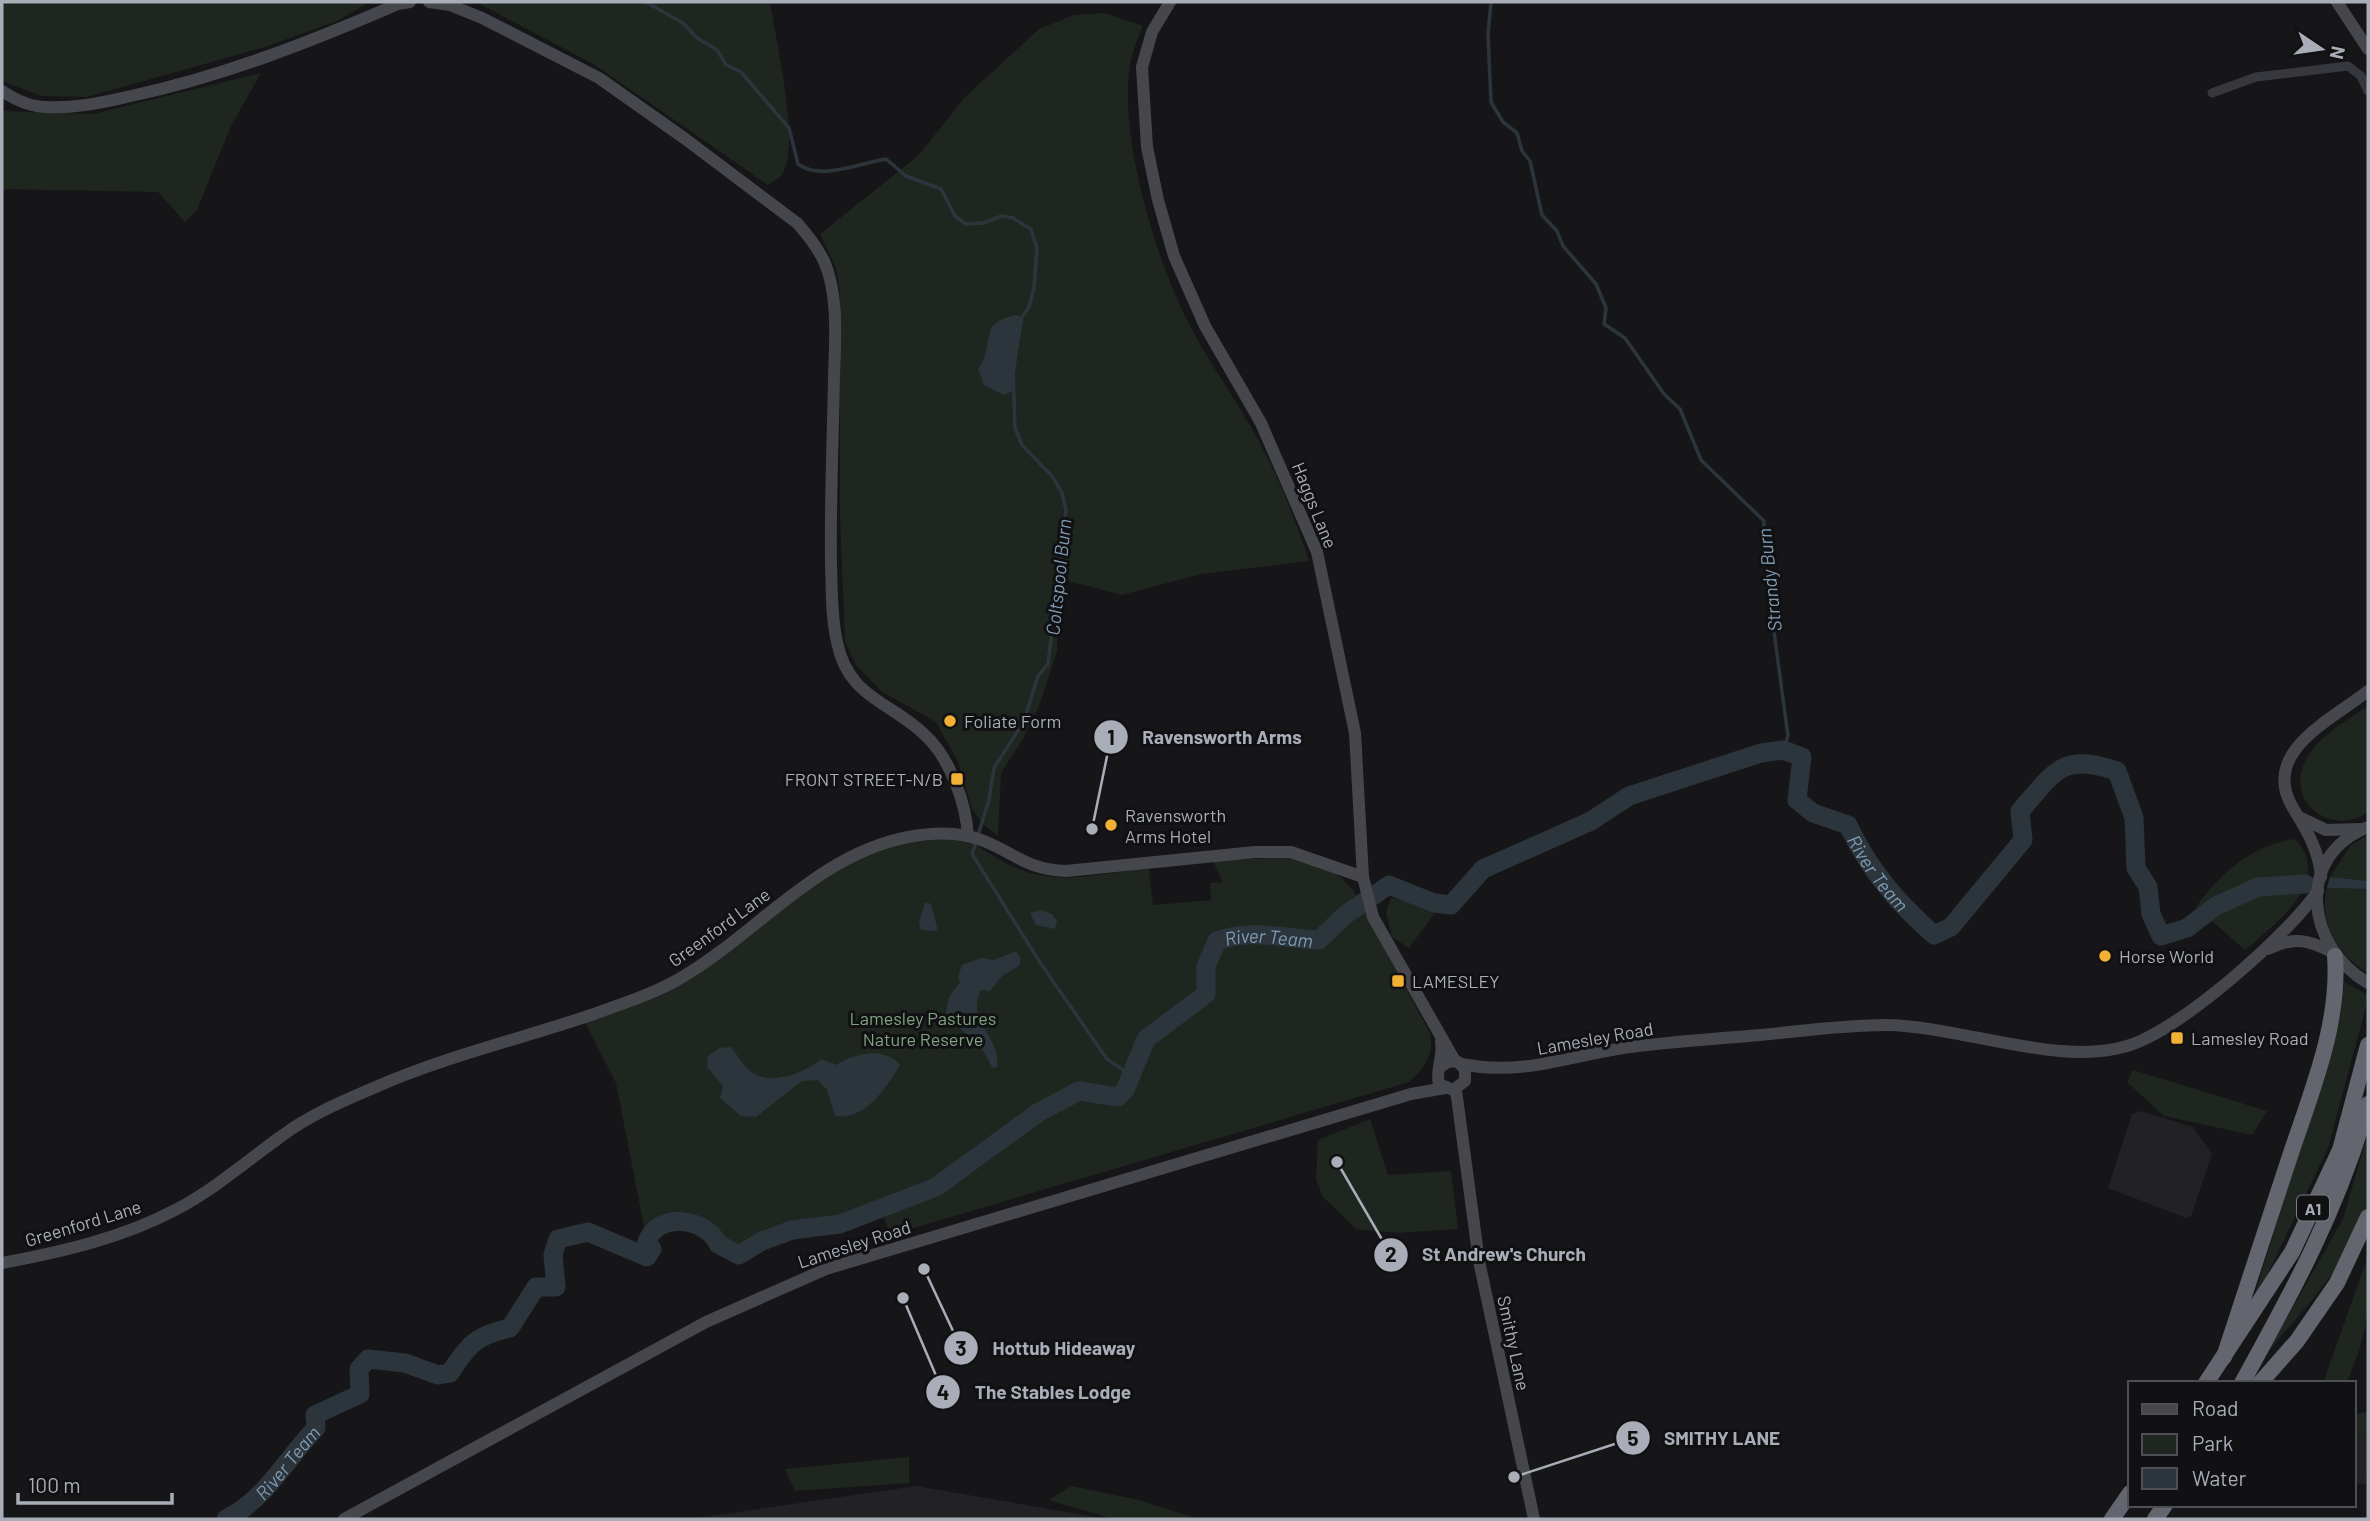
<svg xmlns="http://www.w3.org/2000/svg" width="2370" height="1521" viewBox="0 0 2370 1521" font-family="Barlow,sans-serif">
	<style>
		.built { fill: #222225 }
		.green { fill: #1e261f }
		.water { fill: #2c353c }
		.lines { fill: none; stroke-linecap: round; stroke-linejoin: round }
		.stream { stroke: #2c353c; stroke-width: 3.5 }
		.river { stroke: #2c353c; stroke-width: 19 }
		.street { stroke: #37383d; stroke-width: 9 }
		.secondary { stroke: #45474d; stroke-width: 12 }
		.highway { stroke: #63666e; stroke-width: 16 }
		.poi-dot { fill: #f2b134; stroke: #111113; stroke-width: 2.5 }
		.labels { text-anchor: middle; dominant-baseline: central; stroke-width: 6; stroke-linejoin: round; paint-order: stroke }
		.shield { fill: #111113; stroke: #7b7e86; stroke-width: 2 }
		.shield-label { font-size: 16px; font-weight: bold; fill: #a8adb8 }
		.street-label { font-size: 18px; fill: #a8adb8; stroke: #111113 }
		.poi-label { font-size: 18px; fill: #a8adb8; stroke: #111113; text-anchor: start }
		.park-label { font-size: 18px; fill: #7fa381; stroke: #111113 }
		.water-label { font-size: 19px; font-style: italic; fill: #7f9bb3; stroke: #111113 }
		.leader { fill: none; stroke: #a8adb8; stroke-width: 2.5 }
		.callout-dot { fill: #a8adb8; stroke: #111113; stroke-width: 2.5 }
		.mark-label { font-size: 21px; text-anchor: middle; font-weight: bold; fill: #111 }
		.callout-label { font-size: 19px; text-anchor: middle; font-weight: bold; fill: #a8adb8; stroke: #111113; stroke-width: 6; stroke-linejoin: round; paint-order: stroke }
	</style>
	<rect width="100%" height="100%" fill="#161618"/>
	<g class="built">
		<path d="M2140,1111L2193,1127L2212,1154L2191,1216L2186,1218L2108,1188L2132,1114Z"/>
		<path d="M2354,1437L2368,1438L2366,1484L2354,1483Z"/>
		<path d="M916,1486L1107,1519H690Z"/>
	</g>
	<g class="green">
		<path d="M2,2H370L337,21L265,47L87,97L41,96L2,81Z"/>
		<path d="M476,2H770C776,41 799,138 784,171C781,178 774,181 768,185L595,65Z"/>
		<path d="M1104,13L1143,26C1139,36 1134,46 1132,56C1115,124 1154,252 1184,314C1203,354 1230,390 1252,429C1276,470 1294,516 1309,561L1201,574L1122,595L1065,580L1057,619V651L1039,706L1023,739L1001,773L998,836L982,823L972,809L958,762L936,722L882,692L856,665L845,642L840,518V293L836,268L820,234L918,156L965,97L1039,29L1074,15Z"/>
		<path d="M261,73L231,126L197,210L185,222L158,192L2,189V111L93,114Z"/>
		<path d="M2368,706V812C2332,838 2283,801 2306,760C2319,735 2346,721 2368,706Z"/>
		<path d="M2368,835V881L2330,877L2351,845Z"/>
		<path d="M968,836C977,847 985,851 997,858C1052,891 1091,873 1149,869L1153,905L1211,900L1210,883L1223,882L1213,861L1293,857L1328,869L1341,877L1353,890L1430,1033C1434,1055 1426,1067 1409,1082L890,1235L881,1208L840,1224L792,1230L762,1241L739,1255L718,1244L713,1233L695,1222L658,1227L650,1233L647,1242L616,1083L583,1018L680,979L826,870L886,843Z"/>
		<path d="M2295,839C2335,880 2274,925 2245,950L2196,907C2222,872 2250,846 2295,839Z"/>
		<path d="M2327,888L2368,889V973C2338,954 2318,925 2327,888Z"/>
		<path d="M1391,898L1419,902L1434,914L1409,948L1392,937L1386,912Z"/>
		<path d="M2344,982L2368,995V999L2328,1148L2249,1313L2340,1017Z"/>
		<path d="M2133,1070L2267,1111L2252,1135L2164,1116L2127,1082Z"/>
		<path d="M1370,1119L1388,1175L1451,1171L1458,1229L1396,1233L1356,1229L1323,1197L1316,1179L1318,1140Z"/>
		<path d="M2368,1132C2368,1154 2370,1181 2368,1202C2356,1256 2302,1311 2267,1353L2343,1219Z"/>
		<path d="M2368,1256C2368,1312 2370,1330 2346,1383H2323Z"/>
		<path d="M2368,1412V1438L2354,1437V1414Z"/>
		<path d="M909,1457V1483L795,1491L785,1469Z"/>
		<path d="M1071,1486L1139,1500L1198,1519H1113L1049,1500Z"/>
	</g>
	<g class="water">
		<path d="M1016,315L1022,317L1013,391L1004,395L984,385L978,369C997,343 976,323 1016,315Z"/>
		<path d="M2330,877L2368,881V889L2327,888Z"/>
		<path d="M925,902L931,904L938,931L921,930L919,922Z"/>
		<path d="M1041,910L1052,914L1057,921L1055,929L1036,925L1030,913Z"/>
		<path d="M1016,951L1021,958L1019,966L1002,976L990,991L981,990C965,1018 1002,1039 997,1067L992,1068C984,1045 965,1032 946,1018C946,1004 949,993 960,983L958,977L962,965L981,958L994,960Z"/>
		<path d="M731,1047C737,1054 742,1064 749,1070C769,1088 803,1073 822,1059L836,1065C854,1053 885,1046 900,1065C887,1087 865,1121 835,1116L827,1090L818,1080L802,1081L756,1117L741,1116L720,1098L723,1086L707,1067L708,1056L719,1048Z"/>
	</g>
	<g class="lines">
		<g class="stream">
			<path d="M646,2L683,23L697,38L717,50L726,65L741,72L789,128L798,164C820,181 860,163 886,159L906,176L941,189L955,216L966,224L983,223L1002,216L1013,218L1031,229L1037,248L1034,288L1029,307L1022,317L1013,369L1015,428L1022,445L1052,476L1062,493L1066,510L1048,664L1038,676L1024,721L994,768L989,800L972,854L1041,964L1107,1059L1132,1076"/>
			<path d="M1491,2L1488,35L1491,102L1503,122L1517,133L1522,151L1530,161L1542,215L1557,231L1563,246L1596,284L1606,308L1604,324L1625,338L1664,394L1680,409L1701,460L1764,521L1763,550L1788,736L1783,750"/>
		</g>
		<path class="river" id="s1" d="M226,1519C266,1499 285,1460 316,1428L315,1415L360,1394L359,1369L368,1359L405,1363L438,1375L450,1373C468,1345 476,1335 510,1328L536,1287H556L553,1255L558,1239L588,1232L647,1257L652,1249L647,1242C657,1211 707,1218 718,1244L739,1255L762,1241L792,1230L840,1224L936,1187L1039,1112L1079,1091L1118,1097L1125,1090L1146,1039L1206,994V966L1217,941C1252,928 1283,939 1319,940L1345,915L1389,885L1434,903L1451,905L1483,869L1591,821L1629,796L1761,753L1783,750L1802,757L1797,800L1813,813L1848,825C1870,871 1896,901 1934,935L1951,927L2023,840L2020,811C2055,772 2061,752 2117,771L2134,818L2136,868L2148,887L2151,914L2161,936L2187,928L2216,906L2258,887L2305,884"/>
		<path class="street" d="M2212,93L2256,77L2348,66L2361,76L2368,91"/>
		<g class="secondary">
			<path d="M429,2L450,5L482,18L599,78L684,138L797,223C807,234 817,247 824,261C839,295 835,341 834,377C833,439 830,501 831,563C832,589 831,616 837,642C848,698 890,701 925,735C950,758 966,803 968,836"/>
			<path d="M1170,2L1152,32L1142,67L1147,147L1158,200L1174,256L1205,326L1261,423L1317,552L1355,733L1363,877L1373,917L1455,1061"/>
			<path d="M2337,2L2368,49"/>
			<path d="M2,91C14,99 31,107 46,107C75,109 103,102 131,96C224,76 310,42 398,4L410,2"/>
			<path d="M2301,818L2326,830L2361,829"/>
			<path d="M2368,827C2294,856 2306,947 2368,983"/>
			<path d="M2321,877C2319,850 2307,831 2293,808C2259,752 2333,719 2368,691"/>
			<path d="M2268,949C2292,937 2307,939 2330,951"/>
			<path d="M1461,1064C1522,1076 1565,1057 1623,1048C1668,1042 1714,1039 1760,1035C1802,1031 1844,1025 1886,1025C1961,1026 2058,1067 2127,1046C2179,1031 2287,936 2318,891"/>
			<path d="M1439,1068L1449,1061L1458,1062L1465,1069V1081L1453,1090L1439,1084C1435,1070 1444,1057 1441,1042"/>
			<path d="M1456,1090L1479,1261L1534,1519"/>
			<path d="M2,1263C61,1252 123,1238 177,1209C215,1189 248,1160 283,1135C311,1114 346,1100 378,1086C447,1056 520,1039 591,1015C621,1004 651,995 679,979C757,934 816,855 908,837C934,832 960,831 984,841C1018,855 1026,869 1066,871L1255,852H1291L1363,877"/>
			<path d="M344,1519L706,1322L826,1269L1411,1094L1445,1088"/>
		</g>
		<g class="highway">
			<path d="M2224,1357C2246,1289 2269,1221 2291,1153C2312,1090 2340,1023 2335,956"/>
			<path d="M2206,1383L2292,1252L2340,1150L2368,1045"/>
			<path d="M2242,1383C2294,1289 2338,1209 2368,1104"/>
			<path d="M2260,1383L2297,1341L2337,1283L2368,1217"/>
			<path d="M2112,1519L2130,1493"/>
			<path d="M2155,1519L2165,1505"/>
		</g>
	</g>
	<g class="poi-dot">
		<circle cx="950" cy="721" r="7"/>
		<rect x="950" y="772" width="14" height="14" rx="3.5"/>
		<circle cx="1111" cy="825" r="7"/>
		<circle cx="2105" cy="956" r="7"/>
		<rect x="1391" y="974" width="14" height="14" rx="3.5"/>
		<rect x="2170" y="1031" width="14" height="14" rx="3.5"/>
	</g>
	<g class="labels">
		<rect class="shield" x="2297" y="1195.5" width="32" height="25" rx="5"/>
		<g class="shield-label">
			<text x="2313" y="1208">A1</text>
		</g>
		<g class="street-label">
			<text transform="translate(1315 505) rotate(68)">Haggs Lane</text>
			<text transform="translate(719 927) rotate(-36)">Greenford Lane</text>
			<text transform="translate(1595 1038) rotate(-10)">Lamesley Road</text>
			<text transform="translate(83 1223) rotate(-17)">Greenford Lane</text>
			<text transform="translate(854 1244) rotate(-18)">Lamesley Road</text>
			<text transform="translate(1514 1343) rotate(78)">Smithy Lane</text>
		</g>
		<g class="poi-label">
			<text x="964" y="721">Foliate Form</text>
			<text x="943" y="779" text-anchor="end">FRONT STREET-N/B</text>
			<text x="1125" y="815">Ravensworth<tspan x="1125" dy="21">Arms Hotel</tspan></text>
			<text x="2119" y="956">Horse World</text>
			<text x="1412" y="981">LAMESLEY</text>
			<text x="2191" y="1038">Lamesley Road</text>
		</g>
		<g class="park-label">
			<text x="923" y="1018">Lamesley Pastures<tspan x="923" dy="21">Nature Reserve</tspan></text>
		</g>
		<g class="water-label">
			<text transform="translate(1058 577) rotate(-84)">Coltspool Burn</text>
			<text transform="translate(1769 580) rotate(-96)">Strandy Burn</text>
			<text stroke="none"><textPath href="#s1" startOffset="2161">River Team</textPath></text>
			<text stroke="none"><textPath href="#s1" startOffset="1405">River Team</textPath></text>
			<text stroke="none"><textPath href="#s1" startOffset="84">River Team</textPath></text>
		</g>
	</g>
	<path class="leader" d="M1092 829L1111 737M1337 1162L1391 1255M924 1269L961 1348M903 1298L943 1392M1514 1477L1633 1438"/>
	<g class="callout-dot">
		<circle cx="1092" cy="829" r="7"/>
		<circle cx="1337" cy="1162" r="7"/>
		<circle cx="924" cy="1269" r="7"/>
		<circle cx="903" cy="1298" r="7"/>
		<circle cx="1514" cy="1477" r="7"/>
		<circle cx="1111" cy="737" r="18"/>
		<circle cx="1391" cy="1255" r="18"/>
		<circle cx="961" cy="1348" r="18"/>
		<circle cx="943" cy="1392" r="18"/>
		<circle cx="1633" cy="1438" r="18"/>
	</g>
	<g class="mark-label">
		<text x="1111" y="745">1</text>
		<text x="1391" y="1262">2</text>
		<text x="961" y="1356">3</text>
		<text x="943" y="1400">4</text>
		<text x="1633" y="1446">5</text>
	</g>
	<g class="callout-label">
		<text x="1222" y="744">Ravensworth Arms</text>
		<text x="1504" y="1261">St Andrew's Church</text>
		<text x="1064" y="1355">Hottub Hideaway</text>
		<text x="1053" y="1399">The Stables Lodge</text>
		<text x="1722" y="1445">SMITHY LANE</text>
	</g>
	<rect width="2370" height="1521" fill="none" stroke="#a8adb8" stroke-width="7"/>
	<rect x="2128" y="1381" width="228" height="126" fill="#111113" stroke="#4d4f55" stroke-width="2"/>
	<rect x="2142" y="1404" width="35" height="10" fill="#45474d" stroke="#4d4f55" stroke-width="2"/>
	<text x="2192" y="1416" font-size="21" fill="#a8adb8">Road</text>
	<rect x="2142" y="1434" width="35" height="21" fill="#1e261f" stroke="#4d4f55" stroke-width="2"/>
	<text x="2192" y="1451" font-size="21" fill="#a8adb8">Park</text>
	<rect x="2142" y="1468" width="35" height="21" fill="#2c353c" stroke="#4d4f55" stroke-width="2"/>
	<text x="2192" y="1486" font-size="21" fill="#a8adb8">Water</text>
	<g transform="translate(2321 49) rotate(103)" stroke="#111113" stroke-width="5" paint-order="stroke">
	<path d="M0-5L12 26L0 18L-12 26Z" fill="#a8adb8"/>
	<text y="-10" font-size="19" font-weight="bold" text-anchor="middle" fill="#a8adb8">N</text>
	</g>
	<path d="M18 1493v10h154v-10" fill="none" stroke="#a8adb8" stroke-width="3.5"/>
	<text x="28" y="1493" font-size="21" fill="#a8adb8" stroke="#111113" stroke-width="5" paint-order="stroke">100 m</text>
</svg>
